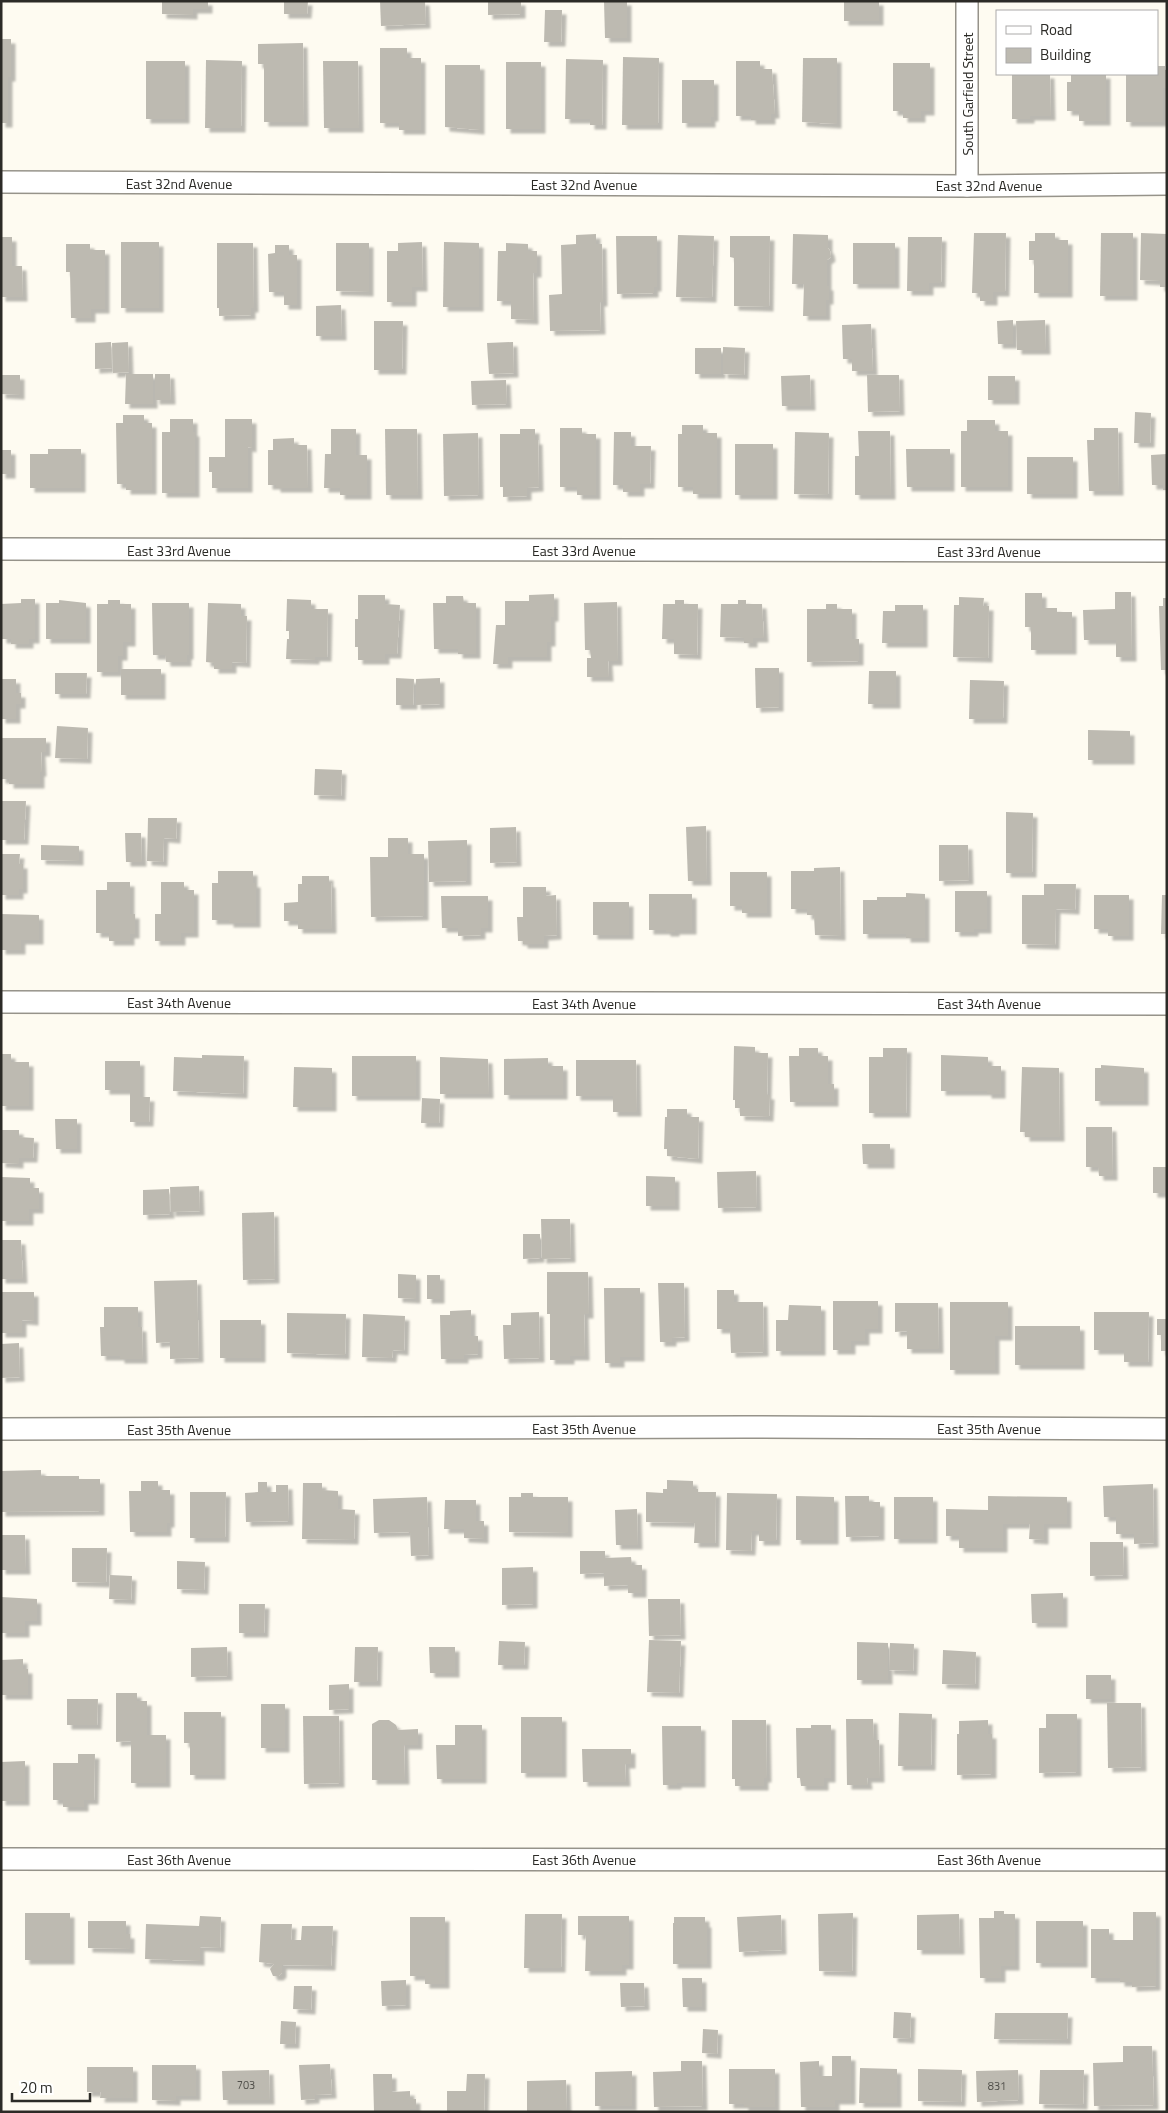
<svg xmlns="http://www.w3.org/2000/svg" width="1168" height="2113" viewBox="0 0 1168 2113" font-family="'Titillium Web',sans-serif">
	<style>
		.building { fill: #bdbab1; filter: url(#shadow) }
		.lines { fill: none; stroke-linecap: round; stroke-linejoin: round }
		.street-casing { stroke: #96938a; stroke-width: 24 }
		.street { stroke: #fff; stroke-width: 21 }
		.labels { text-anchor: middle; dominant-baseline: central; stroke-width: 4; stroke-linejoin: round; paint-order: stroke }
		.number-label { font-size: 11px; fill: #504f4a }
		.street-label { font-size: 14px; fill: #2c2b27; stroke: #fff }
	</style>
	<defs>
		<filter id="shadow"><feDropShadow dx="4.5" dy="4.5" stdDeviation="1" flood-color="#0004"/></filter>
	</defs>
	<rect width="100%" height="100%" fill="#fefbf1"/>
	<g class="building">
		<path d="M162,1H208V9H193V15L162,14Z"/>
		<path d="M284,1H308L307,14H284Z"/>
		<path d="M380,1H425L426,24L381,26Z"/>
		<path d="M488,1H521V14L488,15Z"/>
		<path d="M604,1H627V38H605Z"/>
		<rect x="844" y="1" width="35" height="20"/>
		<path d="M545,10H562L561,42H544Z"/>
		<path d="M1,39H11V77H8V123H1Z"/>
		<path d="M303,43L304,122H264V64H258V44Z"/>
		<path d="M380,48H407V58H421V130H399V123H380Z"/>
		<path d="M623,57L659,58L658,125H622Z"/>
		<path d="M803,58H837V124L802,122Z"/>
		<path d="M566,59L603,60L602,125H590V119H565Z"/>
		<path d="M206,60L242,61L241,128H205Z"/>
		<rect x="146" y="61" width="39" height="58"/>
		<path d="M323,61H358L359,128H324Z"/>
		<path d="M736,61H760V69H772L775,114H771V120H751V116H736Z"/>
		<rect x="506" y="62" width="35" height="67"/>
		<path d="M893,63H930V111H921V118H903V111H893Z"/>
		<path d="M445,65H480V130L445,127Z"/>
		<path d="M1157,66H1165V70H1167V88H1163V122H1126V74H1157Z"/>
		<path d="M1012,74H1050L1051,116H1030V119H1012Z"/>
		<path d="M1071,74H1106V121H1079V111H1067V82H1071Z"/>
		<path d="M682,80H714V117H711V123H682Z"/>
		<path d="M974,233H1006L1005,292H993V301H980V293H972Z"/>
		<path d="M1035,233H1055V240H1068V293H1034V260H1029V241H1035Z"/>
		<path d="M1101,233H1133V296H1100Z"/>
		<path d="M1141,233L1167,234V287H1160V281L1140,280Z"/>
		<path d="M596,234V244H602L603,302H600L601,330L550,331L549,295L562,294L561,245L576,244V235Z"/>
		<path d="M793,234L828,235V248L830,251L831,257L827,260V286H829V300H826V316H803L804,284H792Z"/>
		<path d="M678,235L714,236L712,298L676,297Z"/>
		<path d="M616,236H657V287H654V293L617,294Z"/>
		<path d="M730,236H770L769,307L734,306V258L730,257Z"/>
		<path d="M1,237H12V266H22L23,297H1Z"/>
		<path d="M908,237H942L941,283H929V291H907Z"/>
		<rect x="121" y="242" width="38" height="66"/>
		<path d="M422,242L423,287H412V302H387V251H398V243Z"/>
		<path d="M444,242L479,243V307H443Z"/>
		<path d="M217,243H253L254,308H251V315L219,316V308H217Z"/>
		<path d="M336,243H369V292L336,291Z"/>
		<path d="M506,243L528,244V251H537V273H533L534,320L511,319V301H497L498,251H506Z"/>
		<rect x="853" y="243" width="42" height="41"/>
		<path d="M66,244H90V250H105V309H91V318H71L70,272H66Z"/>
		<path d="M275,245H289V255H297V305H284V292H269L268,254L275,253Z"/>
		<path d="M341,305L342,336H316V306Z"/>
		<path d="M1013,320V344H998L997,321Z"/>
		<path d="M1045,320L1046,350H1017L1016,321Z"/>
		<path d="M374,321H403L402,370H374Z"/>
		<path d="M871,324L873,371H852V359H843L842,325Z"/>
		<path d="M111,342L112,368L95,369V343Z"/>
		<path d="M128,342L129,372L113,373L112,343Z"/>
		<path d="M513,342L514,373L489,374L487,343Z"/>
		<path d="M723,347L745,348L744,375L723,374Z"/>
		<rect x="695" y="348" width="26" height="26"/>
		<path d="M126,374H153V404H125Z"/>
		<path d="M155,374H170L171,400H155Z"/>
		<path d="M1,375H20V395L1,394Z"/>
		<path d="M810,375L811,406H782L781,376Z"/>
		<path d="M867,375H899L900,411L868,412Z"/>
		<rect x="988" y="376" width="27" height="24"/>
		<path d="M506,380L507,404L472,405L471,381Z"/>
		<path d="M1135,412L1151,413L1150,443H1134Z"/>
		<path d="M123,415H144V423H152V490H126V484H117L116,423H123Z"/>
		<path d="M170,419H193V432H195V493H162V432H170Z"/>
		<path d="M225,419H252V448L248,447V488H212V472H209V457H225Z"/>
		<path d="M967,420H995V431H1008V487H961V431H967Z"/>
		<path d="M682,425H703V433H717V494H693V487H678V434H682Z"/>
		<path d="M560,428H582V434H596V495H577V487H560Z"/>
		<path d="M1094,428H1118L1119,491H1089L1087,440H1094Z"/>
		<path d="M331,429H356V455H367V495H340V488H324L325,454H331Z"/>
		<path d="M385,429H417L418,495H386Z"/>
		<path d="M520,429H535V440H538L539,487L527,488V496L503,497V487H500V434H520Z"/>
		<path d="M858,431H890L891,495H855V456H859Z"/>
		<path d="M614,432H631V446H651L650,484H640V492H623V485H613Z"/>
		<path d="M795,432L829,433L828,495L794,494Z"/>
		<path d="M478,433L479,495L444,496L443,434Z"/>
		<path d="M294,438V445H307L308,488H276V485H268V450H273V439Z"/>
		<rect x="735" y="444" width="38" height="51"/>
		<path d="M48,449H81V488H30V454H48Z"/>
		<path d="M906,449H950V487H907Z"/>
		<rect x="1" y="450" width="10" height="24"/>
		<path d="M1167,454V490H1163V485H1152L1151,455Z"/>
		<rect x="1027" y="457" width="46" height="37"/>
		<path d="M1115,592H1131L1132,657H1116V640H1084L1083,610L1115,609Z"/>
		<path d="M1025,593H1042V608H1057V612H1072V650H1031V627H1025Z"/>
		<path d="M554,594V617H551V642H547V657H508V664H493L496,625H505V601H529V595Z"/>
		<path d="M358,595H385V604L400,605L397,654H385V660H358V647H355V619H358Z"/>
		<path d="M446,596H463L464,603H476V654H458V649H434L433,603H446Z"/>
		<path d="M959,597L984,598L983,606H989L988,658L953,657L954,605H959Z"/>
		<path d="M1163,598H1167V670H1161L1159,606H1163Z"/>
		<path d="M21,599H35V639H29V644H11V639H2L1,604L21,603Z"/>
		<path d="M287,599L311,600V609H328L327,657H315V660L286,659L287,639H289V631H286Z"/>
		<path d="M59,600L86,603V639H46V603H59Z"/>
		<path d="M108,600H120V604H131V642H123V656H118V672H97V604H108Z"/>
		<path d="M675,600H684V604H698L697,655L674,654V639H662L663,604H675Z"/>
		<path d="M738,600H746V604H762L764,638H753V643H744V638L720,637L721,604H738Z"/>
		<path d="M617,602L618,661H608L609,677H587V658H591L590,650H585L584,603Z"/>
		<path d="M152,603H189V655H187V662H166L165,655H153Z"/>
		<path d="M208,603L241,604V616H247L246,663L232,662V669H214V663L206,662Z"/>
		<path d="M826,604H837V609H852V639H859V661L807,662V609H826Z"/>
		<path d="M895,605H923V643H882L883,611H895Z"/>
		<path d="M755,668H779V707L756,708Z"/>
		<rect x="121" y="669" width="40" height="26"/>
		<path d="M869,671H896V704H868Z"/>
		<path d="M55,673H87L86,694H55Z"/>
		<path d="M396,678L414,679L413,705H396Z"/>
		<path d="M440,678V704L416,705V679Z"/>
		<path d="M1,679H16V693H21V704H16V719H1Z"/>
		<path d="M970,680L1004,681L1003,719H969Z"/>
		<path d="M57,726L88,728L87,759L55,758Z"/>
		<path d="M1088,730L1130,731V760H1088Z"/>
		<path d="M1,738H46V752H41L42,772H40V784H9V779H1Z"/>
		<path d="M315,769L342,770L341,796L314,795Z"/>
		<path d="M1,801H26L24,840H1Z"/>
		<path d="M1006,812L1033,813L1032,873H1006Z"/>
		<path d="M148,818H177L176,839L164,838L163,862L147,861Z"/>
		<path d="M706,826L707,881H688L686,827Z"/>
		<path d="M516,827L517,862L490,863V828Z"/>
		<path d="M125,833H141L142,862H126Z"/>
		<path d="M388,838H408V854H424V916L371,917L370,857H388Z"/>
		<path d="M467,840V881L429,882L428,841Z"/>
		<path d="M41,845L79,846V861L41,860Z"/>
		<path d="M939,845H968L969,880L939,881Z"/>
		<path d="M1,854H20L19,864H23V889H19V895H1Z"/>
		<path d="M840,867L841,936L815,935L814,915H807V909H791V871H814V868Z"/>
		<path d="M218,871H253V883H256V923H229V920H212V883H218Z"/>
		<path d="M730,872H767V913H742V906H730Z"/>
		<path d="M302,876H329V883H331L332,929H298V921H284V903L298,902V884H302Z"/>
		<path d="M107,882H130V914H135V934H130V941H109V933H96V890H107Z"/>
		<path d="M161,882H184V890H194V933H181V941H155V914H161Z"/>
		<path d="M1044,884H1076L1075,910L1056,909L1055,945L1022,944V895H1044Z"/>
		<path d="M523,887H546V896L556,895L557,935L544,936V944H523V941H518L517,917H523Z"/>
		<path d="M955,891H987V929H974V932H955Z"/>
		<path d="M906,893L925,894V938H906V934H863V900H877V897H906Z"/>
		<path d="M649,894H692V930H675V932H666V930H649Z"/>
		<path d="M1094,895H1129V936H1108V929H1094Z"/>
		<path d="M1162,895H1167V934H1161Z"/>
		<path d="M441,896H488V928H481V935L458,936V928H442Z"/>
		<rect x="593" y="902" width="36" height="33"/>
		<path d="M1,914L39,915V940H21V950H1Z"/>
		<path d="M734,1046L755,1047V1053H768L767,1095H770L769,1117L740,1116V1108H735V1100H733Z"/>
		<path d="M799,1048H818V1056H828V1084H834V1102H790L789,1056H799Z"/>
		<path d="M883,1048H907L906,1113H869V1057H883Z"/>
		<path d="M1,1054H11V1062H29V1106H1Z"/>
		<path d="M202,1055L244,1056L243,1094L173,1091L174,1057L202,1058Z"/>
		<path d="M941,1055L988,1057V1066H1001V1094H987V1091H941Z"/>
		<rect x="352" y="1056" width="64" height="40"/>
		<path d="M440,1057L488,1059L489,1094H440Z"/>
		<path d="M548,1058V1066H563V1095H504V1059Z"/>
		<path d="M576,1060H636L637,1112H613V1096H576Z"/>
		<path d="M105,1061H140V1097H150L149,1122H130V1090H105Z"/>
		<path d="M1101,1065L1144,1068V1101H1095V1068H1101Z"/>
		<path d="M294,1067L332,1068V1107H293Z"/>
		<path d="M1022,1067L1059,1068L1060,1137H1025V1132H1020Z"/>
		<path d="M422,1098L440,1099L439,1123H421Z"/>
		<path d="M667,1109H687V1117H699L698,1159L667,1156V1149H664L665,1117H667Z"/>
		<path d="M55,1119H77V1149H56Z"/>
		<path d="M1086,1127H1112L1113,1176H1099L1098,1167H1086Z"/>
		<path d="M1,1130H19V1137L34,1138L33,1158H19V1164L1,1163Z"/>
		<path d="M862,1144H890V1164H863Z"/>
		<rect x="1153" y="1167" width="14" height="26"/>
		<path d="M756,1171L757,1207L718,1208L717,1172Z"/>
		<path d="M646,1176L675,1177V1206H646Z"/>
		<path d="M1,1177L30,1178V1188H39V1209H29V1221H1Z"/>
		<path d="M199,1186L200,1211L171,1212L170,1187Z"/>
		<path d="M169,1189L170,1214L143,1215V1190Z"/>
		<path d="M274,1212L275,1279L243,1280L242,1213Z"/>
		<path d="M541,1219H570L571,1258L542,1259Z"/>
		<path d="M523,1234H540V1258L523,1259Z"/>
		<path d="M1,1240H21L23,1279H1Z"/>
		<path d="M547,1272H588L589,1314H584L585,1356H570V1360H550V1314H547Z"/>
		<path d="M398,1274L416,1275V1299L398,1298Z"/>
		<rect x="427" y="1275" width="13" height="24"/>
		<path d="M197,1280L199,1358L170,1359V1342L156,1343L154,1281Z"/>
		<path d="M658,1283H684L685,1337L672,1338V1342H660Z"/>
		<path d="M604,1288H640V1357H620V1363H605Z"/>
		<path d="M717,1290H734V1302H763L764,1352L731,1353L730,1329H717Z"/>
		<path d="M1,1292H34V1321L22,1320V1333H1Z"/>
		<path d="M833,1301H878V1329H865V1341H851V1350H833Z"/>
		<path d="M950,1302H1008V1336H995V1370H950Z"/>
		<path d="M895,1303H938L939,1349H907V1331L895,1332Z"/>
		<path d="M789,1305L821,1306V1351H776V1320H788Z"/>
		<path d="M104,1307H138V1327H142L143,1359H120V1356H101L100,1327H104Z"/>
		<path d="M471,1310V1336H478V1354L464,1355V1359H441L440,1315H450V1311Z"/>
		<path d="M539,1312L540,1358L504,1359L503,1325H511V1313Z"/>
		<path d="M1094,1312H1149L1148,1362H1124V1350H1094Z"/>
		<path d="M287,1313L346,1314L345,1355L287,1353Z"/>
		<path d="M363,1314L405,1316L404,1351L393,1350L392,1358L362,1357Z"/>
		<path d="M1157,1319H1167V1351H1161V1335H1157Z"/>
		<rect x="220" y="1320" width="41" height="38"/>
		<rect x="1015" y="1326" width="65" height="39"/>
		<path d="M19,1343L20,1377L1,1378V1344Z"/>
		<path d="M41,1470V1476H79V1479H100V1511L1,1512V1471Z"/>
		<path d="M667,1480L693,1481V1489H698V1492H716L715,1543H694L695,1523L646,1522V1492L663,1493V1489H667Z"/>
		<path d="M141,1481H158V1490H170V1523H167V1532H130L129,1491H141Z"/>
		<path d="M258,1482H267V1492H276V1485H288L289,1521L246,1522L245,1493L258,1492Z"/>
		<path d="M303,1483H322V1490L338,1491V1509L355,1510L354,1540L302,1539Z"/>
		<path d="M1153,1484L1154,1543L1134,1544V1534H1116V1517H1104L1103,1486Z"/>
		<path d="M190,1492H226L225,1538H190Z"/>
		<path d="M521,1493H533V1497H568V1533L509,1532V1497H521Z"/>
		<path d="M727,1493L777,1494L776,1541H759V1531H752L751,1551L726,1550Z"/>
		<path d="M796,1496L834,1497V1540H796Z"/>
		<path d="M845,1496H869V1502H880V1536L846,1537Z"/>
		<path d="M988,1496L1067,1497V1524H1044V1540L1029,1539L1030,1524H1003V1548H959V1536H946V1509L988,1510Z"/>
		<path d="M427,1497L429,1555L411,1556L410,1532L374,1533L373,1499Z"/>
		<rect x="894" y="1497" width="39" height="42"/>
		<path d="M445,1500H476V1521H484V1539L464,1538V1529H444Z"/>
		<path d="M637,1509L638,1545H616L615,1510Z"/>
		<path d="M1,1535H25L26,1570H1Z"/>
		<path d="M1090,1542H1123L1124,1575L1090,1576Z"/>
		<path d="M72,1548H107L106,1583L72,1582Z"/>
		<path d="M580,1551H605V1558L631,1557L632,1565H642V1593H628V1585L604,1586V1573L580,1574Z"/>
		<path d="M177,1561L205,1562L204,1590L177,1589Z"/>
		<path d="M533,1567V1604L502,1605V1568Z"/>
		<path d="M110,1575L132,1576L131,1600L109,1599Z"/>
		<path d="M1063,1593V1623H1032L1031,1594Z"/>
		<path d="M1,1597L37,1599V1621H25V1633H1Z"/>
		<path d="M648,1599H680L681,1635L649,1636Z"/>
		<path d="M239,1604H265L264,1633H239Z"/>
		<path d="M649,1640L681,1641L679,1693L647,1692Z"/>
		<path d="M499,1641L525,1642L524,1665H498Z"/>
		<path d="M857,1642L888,1643V1680H857Z"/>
		<path d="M890,1643L914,1644L913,1671L889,1670Z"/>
		<path d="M227,1647L228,1676L191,1677V1648Z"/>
		<path d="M355,1647H378L377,1682H354Z"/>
		<path d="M429,1647H455V1673H430Z"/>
		<path d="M943,1650L976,1652L975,1685L942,1684Z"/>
		<path d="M23,1659V1669H28V1695H1V1660Z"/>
		<rect x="1086" y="1675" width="25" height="24"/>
		<path d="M349,1684V1709L329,1710V1685Z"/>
		<path d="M116,1693H137V1701H147V1735H166V1783H131V1741L116,1742Z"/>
		<path d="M67,1699H98L97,1725H67Z"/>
		<path d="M1107,1703H1141L1142,1767L1108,1768Z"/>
		<rect x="261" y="1704" width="24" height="44"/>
		<path d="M184,1712H221V1775H190V1743H184Z"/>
		<path d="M899,1713L932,1714L931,1766H898Z"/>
		<path d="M1046,1714H1077V1772L1039,1773V1728H1046Z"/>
		<path d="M303,1716H339L340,1783L304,1784Z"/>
		<rect x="521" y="1717" width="41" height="56"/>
		<path d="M846,1719H873L874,1740H879L880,1778H867L868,1785H847Z"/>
		<path d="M379,1720H389L396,1725L398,1730L418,1729V1745H404L405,1780H372V1724Z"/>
		<path d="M732,1720H766L767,1778H764V1786H735V1779H732Z"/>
		<path d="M988,1720V1734H992V1774L957,1775V1734H959V1721Z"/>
		<path d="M455,1725H482V1779H437L436,1745H455Z"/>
		<path d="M811,1725H831V1778H824V1786H801L800,1778H797L796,1728H811Z"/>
		<path d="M662,1726H701V1783H677V1785H663Z"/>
		<path d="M582,1749H631V1764H625L626,1782H583Z"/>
		<path d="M78,1754H95L94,1800H84V1807H63V1800H53V1763H78Z"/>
		<path d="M25,1761V1801H1V1762Z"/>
		<path d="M994,1911H1004V1914H1015V1966H1001V1978H980L979,1918H994Z"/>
		<path d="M1133,1912H1156V1986L1132,1987V1982H1120V1978H1091V1929H1109V1940H1133Z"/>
		<rect x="25" y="1913" width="45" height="47"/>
		<path d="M853,1913L852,1972L819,1971L818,1914Z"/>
		<path d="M525,1914H562L561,1968H524Z"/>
		<path d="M959,1914L960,1950H917V1915Z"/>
		<path d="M781,1915L782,1950L739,1952L737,1917Z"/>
		<path d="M200,1916L221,1917L220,1948L200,1947V1961L145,1959L146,1924L199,1926Z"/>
		<path d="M578,1916H629V1965H622V1971H585L586,1935H578Z"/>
		<path d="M410,1917H445V1984H425V1976H410Z"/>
		<path d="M674,1917H705V1923H707V1964H673V1923H674Z"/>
		<path d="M88,1921H126V1934H130V1949L88,1948Z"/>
		<rect x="1036" y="1921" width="47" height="42"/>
		<path d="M261,1924H292L291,1940H301L302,1926H333L331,1966L282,1965V1973L279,1976H273L270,1969L274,1964L259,1962Z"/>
		<path d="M682,1978H702V2007H683Z"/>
		<path d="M406,1980V2005L382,2006L381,1981Z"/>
		<path d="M620,1983H644L645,2006L621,2007Z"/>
		<path d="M294,1986H312L311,2010L293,2009Z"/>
		<path d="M894,2012L911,2013L910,2039L893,2038Z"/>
		<path d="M995,2013H1068L1067,2040L994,2039Z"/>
		<path d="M281,2021L296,2022L295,2044H280Z"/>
		<path d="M703,2029L718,2030L717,2054L702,2053Z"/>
		<path d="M1123,2046H1152L1154,2105L1094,2106L1093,2063L1123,2062Z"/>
		<path d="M832,2056H851V2100H835V2107H801L800,2062L819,2061V2076H832Z"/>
		<path d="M681,2061H702L703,2106L654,2107L653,2072L681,2071Z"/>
		<path d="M330,2064L332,2094L315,2095V2099L301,2100L299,2065Z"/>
		<path d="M152,2065H196V2096H176V2101L152,2100Z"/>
		<path d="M87,2067H133V2098H100L101,2092H87Z"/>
		<path d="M860,2068L897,2069V2103H859Z"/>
		<path d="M729,2069H775V2107H744V2104H729Z"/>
		<path d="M918,2069L962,2070L961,2102L918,2101Z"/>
		<path d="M269,2070L270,2100H223L222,2071Z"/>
		<path d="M1018,2070L1019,2100L977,2102L976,2071Z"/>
		<path d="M1040,2070H1084L1083,2105L1039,2104Z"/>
		<path d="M632,2071V2106H595V2072Z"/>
		<path d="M373,2074H392V2092L410,2091V2099H416V2109H410V2112H374Z"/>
		<path d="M467,2074H485L484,2112H447V2091H466Z"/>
		<path d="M566,2080L567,2112H527V2081Z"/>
	</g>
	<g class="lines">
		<defs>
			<g id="street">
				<path d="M1,182L967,186L1167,184"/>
				<path d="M967,186V1"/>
				<path d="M1,549L1167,551"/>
				<path d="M1,1002L1167,1004"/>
				<path d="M1,1429L744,1427L1167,1429"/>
				<path d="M1,1859L1167,1860"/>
			</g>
		</defs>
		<use href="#street" class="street-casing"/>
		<use href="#street" class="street"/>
	</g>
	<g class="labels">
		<g class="number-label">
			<text x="246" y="2085">703</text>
			<text x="997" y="2086">831</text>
		</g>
		<g class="street-label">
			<text transform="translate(967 94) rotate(-90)">South Garfield Street</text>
			<text x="179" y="183">East 32nd Avenue</text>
			<text x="584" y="184">East 32nd Avenue</text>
			<text x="989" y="185">East 32nd Avenue</text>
			<text x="179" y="550">East 33rd Avenue</text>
			<text x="584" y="550">East 33rd Avenue</text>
			<text x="989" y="551">East 33rd Avenue</text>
			<text x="179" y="1002">East 34th Avenue</text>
			<text x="584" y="1003">East 34th Avenue</text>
			<text x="989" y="1003">East 34th Avenue</text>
			<text x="584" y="1428">East 35th Avenue</text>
			<text x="989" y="1428">East 35th Avenue</text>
			<text x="179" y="1429">East 35th Avenue</text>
			<text x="179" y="1859">East 36th Avenue</text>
			<text x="584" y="1859">East 36th Avenue</text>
			<text x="989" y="1859">East 36th Avenue</text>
		</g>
	</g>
	<rect width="1168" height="2113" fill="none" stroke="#2c2b27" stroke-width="5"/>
	<rect x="996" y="10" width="162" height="65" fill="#ffffff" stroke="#abaaa9"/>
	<rect x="1006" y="26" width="25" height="8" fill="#ffffff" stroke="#abaaa9"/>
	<text x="1040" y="35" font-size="15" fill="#2c2b27">Road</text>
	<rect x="1006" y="48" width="25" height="15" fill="#bdbab1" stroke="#abaaa9"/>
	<text x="1040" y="60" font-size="15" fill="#2c2b27">Building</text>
	<path d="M12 2093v8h78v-8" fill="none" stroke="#2c2b27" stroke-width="2.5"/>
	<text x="20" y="2093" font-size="15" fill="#2c2b27" stroke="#ffffff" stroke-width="4" paint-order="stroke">20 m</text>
</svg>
